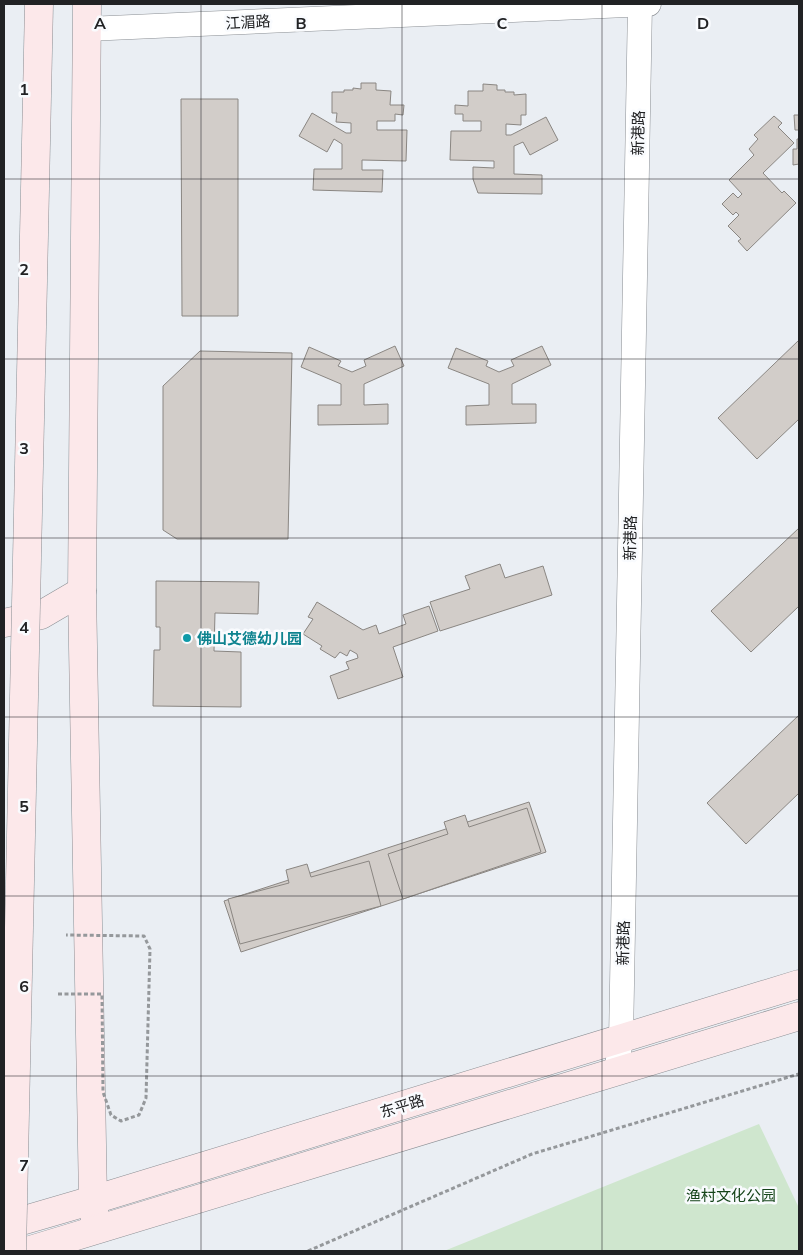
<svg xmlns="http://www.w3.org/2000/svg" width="803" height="1255" viewBox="0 0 803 1255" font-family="Mulish,'Noto Sans SC',sans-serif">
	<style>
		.green { fill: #cfe6ce }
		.building { fill: #d2cdc9; stroke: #8a8682 }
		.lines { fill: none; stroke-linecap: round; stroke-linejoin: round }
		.tertiary-casing { stroke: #8b8f94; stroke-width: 25 }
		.secondary-casing { stroke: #8b8f94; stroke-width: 29 }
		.path { stroke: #95989b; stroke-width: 3; stroke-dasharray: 4 2.5; stroke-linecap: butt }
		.tertiary { stroke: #fff; stroke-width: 24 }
		.secondary { stroke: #fce8ea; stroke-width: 28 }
		.secondary-bridge-casing { stroke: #8b8f94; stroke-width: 29; stroke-linecap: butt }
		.path-bridge { stroke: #95989b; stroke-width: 3; stroke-dasharray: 4 2.5; stroke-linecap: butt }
		.secondary-bridge { stroke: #fce8ea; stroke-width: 28 }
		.grid { fill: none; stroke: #212224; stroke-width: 1; stroke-opacity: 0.55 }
		.culture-dot { fill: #0f9aa8; stroke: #f9fbfe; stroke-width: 2 }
		.labels { text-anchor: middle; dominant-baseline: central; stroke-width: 5; stroke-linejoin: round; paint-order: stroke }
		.street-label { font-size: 15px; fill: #212224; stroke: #f9fbfe }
		.culture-label { font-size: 15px; font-weight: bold; fill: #0d838f; stroke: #f9fbfe; text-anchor: start }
		.park-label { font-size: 15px; fill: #154419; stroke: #f9fbfe }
		.grid-label { font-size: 16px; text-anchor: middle; font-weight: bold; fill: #212224; stroke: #f9fbfe; stroke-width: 5; stroke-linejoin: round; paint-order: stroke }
	</style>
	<rect width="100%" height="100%" fill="#eaeef3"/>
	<path class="green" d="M759,1124L799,1208V1251H444Z"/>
	<g class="building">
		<path d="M361,83H376V90L391,91L390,105H404L403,115L395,114V121H377V130H407L406,161L362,160V170H383L382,192L313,190L314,169H342V144L334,139L327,152L299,136L312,113L346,133H351V123L336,122L337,113H332V92H344V90H353V88L361,89Z"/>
		<path d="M483,84L497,85V90H505V92H514V95L526,94V115H521V125L506,124V135H511L546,117L558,140L530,155L523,142L514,146V174L542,175V194L478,193L473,179V167L494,168V161L450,160L451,131H481V121H463V114H455V105L468,106V91H483Z"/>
		<path d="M181,99H238V316H182Z"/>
		<path d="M794,115H799V130H795Z"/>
		<path d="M774,116L782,123L778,127L794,143L763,173L782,193L784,191L796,203L747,251L738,241L741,239L728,226L739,215L736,212L733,215L722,204L733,193L738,198L742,194L729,180L754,155L749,149L758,139L754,135Z"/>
		<path d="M797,139H799V164L793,165V149H797Z"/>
		<path d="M799,340V419L757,459L718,418Z"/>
		<path d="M395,346L404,366L364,384V405L388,404V424L318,425V405H341V384L301,367L309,347L341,361L338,366L352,372L366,366L364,360Z"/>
		<path d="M542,346L551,365L512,384V404H536V423L466,425V406L489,405V384L448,368L456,348L488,361L486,366L499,372L514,366L511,360Z"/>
		<path d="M200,351L292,353L288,539H177L163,530V386Z"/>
		<path d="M799,528V606L751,652L711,611Z"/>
		<path d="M500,564L505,578L543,566L552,595L440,631L430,602L470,589L465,576Z"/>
		<path d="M156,581L259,582L258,614L215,613L214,651L241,652V707L153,706L154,650H160V627H156Z"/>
		<path d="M317,602L363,630L376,625L379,634L406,624L403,615L429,606L438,631L393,647L403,677L338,699L330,676L349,669L346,662L358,658L357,654L350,650L347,656L340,652L335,658L320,649L322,646L303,634L313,619L308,617Z"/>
		<path d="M799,715V793L746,844L707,803Z"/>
		<path d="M529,802L546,852L241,952L224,901Z"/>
		<path d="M527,808L541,852L403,899L388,854L448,834L444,822L465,815L469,827Z"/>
		<path d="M369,861L381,906L240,944L228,899L289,883L286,870L307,864L311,877Z"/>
	</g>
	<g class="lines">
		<defs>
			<g id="tertiary">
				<path d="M87,29L649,4"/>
				<path d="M616,1072L621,1040L640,4"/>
			</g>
			<g id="secondary">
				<path d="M87,4L82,591L93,1200L96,1229"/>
				<path d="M4,623L41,615L82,591"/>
				<path d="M4,1226L93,1200L799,984"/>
				<path d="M27,1251L799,1016"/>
			</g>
		</defs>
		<use href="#tertiary" class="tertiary-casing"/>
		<use href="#secondary" class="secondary-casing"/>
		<path class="path" d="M308,1251L532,1154L799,1074"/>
		<use href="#tertiary" class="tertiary"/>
		<use href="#secondary" class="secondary"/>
		<defs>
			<path id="secondary-bridge" d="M12,1251L39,4"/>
		</defs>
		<use href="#secondary-bridge" class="secondary-bridge-casing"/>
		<path class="path-bridge" d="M58,994H102L103,1092L111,1115L121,1121L139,1115L146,1098L150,949L144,936L66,935"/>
		<use href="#secondary-bridge" class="secondary-bridge"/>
	</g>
	<path class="grid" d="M201,4V1251M402,4V1251M602,4V1251M4,179H799M4,359H799M4,538H799M4,717H799M4,896H799M4,1076H799"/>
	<circle class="culture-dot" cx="187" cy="638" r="5"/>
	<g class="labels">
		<g class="street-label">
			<text transform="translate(248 22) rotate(-3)">江湄路</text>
			<text transform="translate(638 133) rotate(-89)">新港路</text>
			<text transform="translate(630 538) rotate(-89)">新港路</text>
			<text transform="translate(623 943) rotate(-89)">新港路</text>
			<text transform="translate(402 1106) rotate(-17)">东平路</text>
		</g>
		<g class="culture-label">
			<text x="197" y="638">佛山艾德幼儿园</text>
		</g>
		<g class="park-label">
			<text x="731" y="1195">渔村文化公园</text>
		</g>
	</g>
	<g class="grid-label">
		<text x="100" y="29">A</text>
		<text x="301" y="29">B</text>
		<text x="502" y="29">C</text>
		<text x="703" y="29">D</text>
		<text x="24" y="95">1</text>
		<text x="24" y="275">2</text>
		<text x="24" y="454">3</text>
		<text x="24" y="633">4</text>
		<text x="24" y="812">5</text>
		<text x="24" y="992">6</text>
		<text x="24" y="1171">7</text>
	</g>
	<rect width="803" height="1255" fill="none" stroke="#212224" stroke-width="10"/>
</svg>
